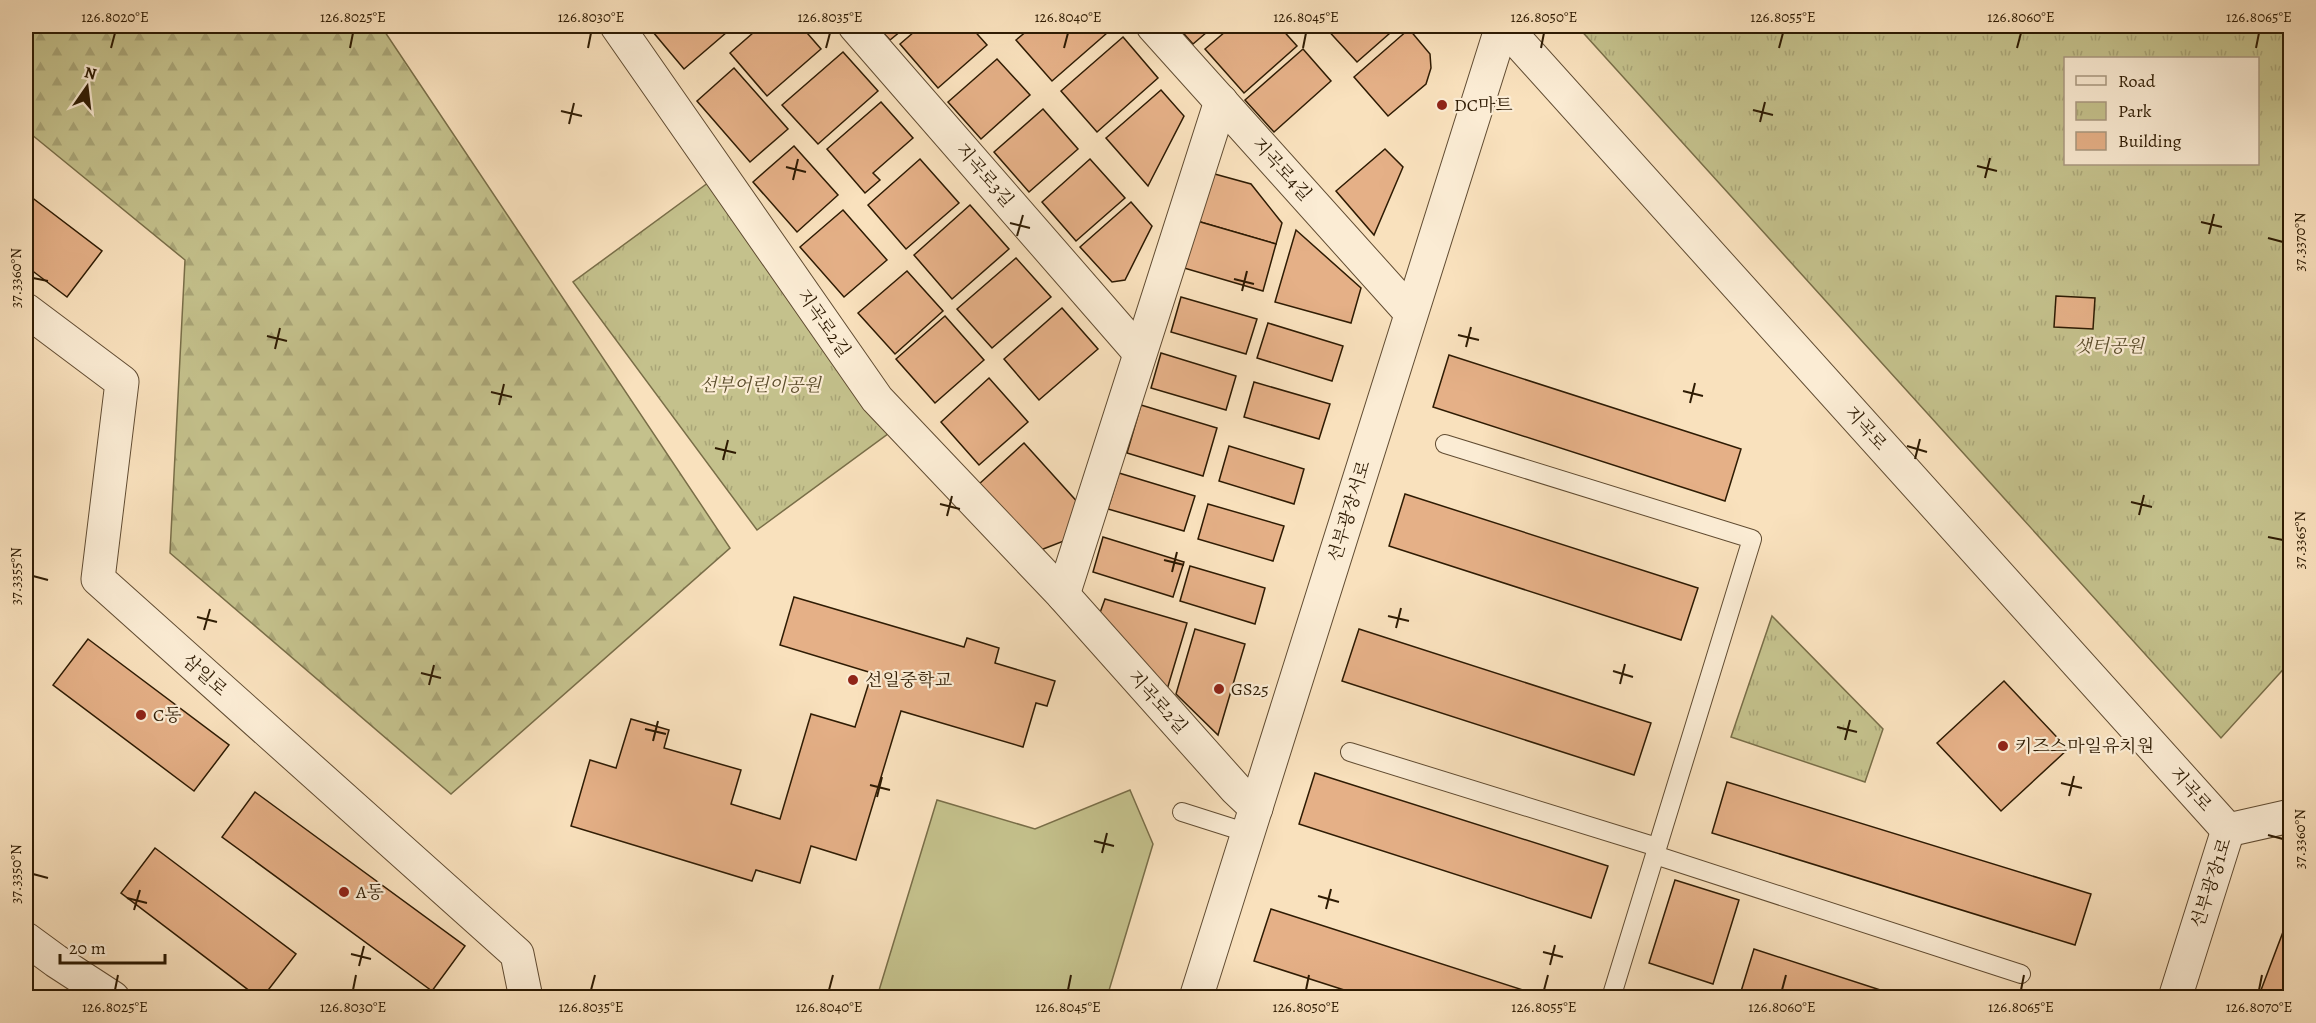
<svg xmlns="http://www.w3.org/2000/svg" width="2316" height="1023" viewBox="0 0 2316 1023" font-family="Alegreya,'Noto Serif KR',serif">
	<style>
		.green { fill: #c4c18c; stroke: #796e48; stroke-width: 1.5 }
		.forest { fill: url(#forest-firs); stroke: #796e48; stroke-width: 1.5 }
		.park { fill: url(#park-tufts); stroke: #796e48; stroke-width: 1.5; fill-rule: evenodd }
		.building { fill: #e5b087; stroke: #2e1b03; stroke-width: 1.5 }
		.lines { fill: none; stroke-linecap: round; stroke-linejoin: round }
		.service-casing { stroke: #614c32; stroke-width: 20 }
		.minor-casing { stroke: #614c32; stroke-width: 35 }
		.tertiary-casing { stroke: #614c32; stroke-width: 35 }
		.service { stroke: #fbecd4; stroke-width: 18 }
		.minor { stroke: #fbecd4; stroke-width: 33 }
		.tertiary { stroke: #fbecd4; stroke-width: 33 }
		.ticks { fill: none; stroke: #2e1b03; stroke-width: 2 }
		.poi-dot { fill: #8f2418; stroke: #fbecd4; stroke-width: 2 }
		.labels { text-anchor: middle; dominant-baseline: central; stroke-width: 4.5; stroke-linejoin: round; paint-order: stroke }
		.poi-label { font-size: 18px; fill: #2e1b03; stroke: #fbecd4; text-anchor: start }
		.street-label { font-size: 18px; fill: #2e1b03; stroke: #fbecd4 }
		.park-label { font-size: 18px; font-style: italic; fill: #5b4d2c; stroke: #fbecd4 }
		.neatline { fill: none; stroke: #2e1b03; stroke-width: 2 }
		.ticks-label { font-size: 15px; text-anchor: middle; fill: #2e1b03 }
	</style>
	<defs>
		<pattern id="forest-firs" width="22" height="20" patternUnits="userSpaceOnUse" patternTransform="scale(1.5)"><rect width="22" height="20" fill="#c4c18c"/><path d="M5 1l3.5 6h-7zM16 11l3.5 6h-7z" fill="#a9a577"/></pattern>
		<pattern id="park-tufts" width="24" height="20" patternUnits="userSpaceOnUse" patternTransform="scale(1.5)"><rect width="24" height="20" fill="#c4c18c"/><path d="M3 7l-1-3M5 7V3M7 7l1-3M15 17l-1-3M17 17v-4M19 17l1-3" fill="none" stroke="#a9a577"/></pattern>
	</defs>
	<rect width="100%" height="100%" fill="#f9e1bd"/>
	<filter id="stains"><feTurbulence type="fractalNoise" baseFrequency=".00333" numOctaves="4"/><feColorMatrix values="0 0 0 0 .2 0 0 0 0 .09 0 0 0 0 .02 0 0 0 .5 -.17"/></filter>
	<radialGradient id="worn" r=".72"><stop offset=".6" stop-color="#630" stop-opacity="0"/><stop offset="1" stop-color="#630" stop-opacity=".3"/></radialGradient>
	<path class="green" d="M1130,790L1153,844L1107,997H877L937,800L1035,829Z"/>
	<path class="forest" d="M26,26H381L730,548L451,794L170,553L185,260L26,130Z"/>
	<g class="park">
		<path d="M1577,26H2290V662L2221,738ZM2066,58H2258V164H2066Z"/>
		<path d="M716,177L900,425L757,530L573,282Z"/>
		<path d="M1772,616L1883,729L1865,782L1731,737Z"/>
	</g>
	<g class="building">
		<path d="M660,26H734L684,69L653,32Z"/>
		<path d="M761,26H801L821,49L767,96L730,53Z"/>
		<path d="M877,26H907L890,40Z"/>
		<path d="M921,26H970L987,45L938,88L900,44Z"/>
		<path d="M1033,26H1115L1052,81L1016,40Z"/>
		<path d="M1177,26H1214L1193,44Z"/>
		<path d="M1232,26H1279L1297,46L1244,93L1205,49Z"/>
		<path d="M1324,26H1398L1357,62Z"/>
		<path d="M1409,29L1430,54L1431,68L1426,84L1388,116L1354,77Z"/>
		<path d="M1123,37L1158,78L1097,132L1061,91Z"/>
		<path d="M1303,49L1331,81L1274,132L1245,100Z"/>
		<path d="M843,52L878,91L818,144L782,105Z"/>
		<path d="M997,59L1030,95L981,139L948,102Z"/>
		<path d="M734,68L788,129L750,162L697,101Z"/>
		<path d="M1161,90L1184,116L1148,186L1106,138Z"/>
		<path d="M881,102L913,138L873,173L880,180L865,193L827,149Z"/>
		<path d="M1043,109L1078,149L1029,192L994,152Z"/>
		<path d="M794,146L838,195L797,232L753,182Z"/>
		<path d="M1385,149L1403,167L1374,235L1336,191Z"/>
		<path d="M920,159L959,203L906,249L868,205Z"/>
		<path d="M1090,159L1125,198L1076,241L1042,202Z"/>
		<path d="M1211,173L1251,184L1282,223L1276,244L1197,221Z"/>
		<path d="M26,193L102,251L67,297L26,266Z"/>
		<path d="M1131,202L1152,226L1125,280L1112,282L1080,247Z"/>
		<path d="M970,205L1009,249L952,299L914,255Z"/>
		<path d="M843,210L887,260L844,297L800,247Z"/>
		<path d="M1197,221L1276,244L1263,291L1184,268Z"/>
		<path d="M1296,230L1361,288L1351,323L1275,302Z"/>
		<path d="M1016,258L1051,297L992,348L957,309Z"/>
		<path d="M907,271L943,311L895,354L858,313Z"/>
		<path d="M2056,296L2095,298L2093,329L2054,327Z"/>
		<path d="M1181,297L1257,319L1246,354L1171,332Z"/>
		<path d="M1062,308L1098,349L1039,400L1004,359Z"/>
		<path d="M945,316L984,360L935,403L896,359Z"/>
		<path d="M1268,323L1343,346L1332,381L1257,358Z"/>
		<path d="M1161,353L1236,376L1226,410L1151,388Z"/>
		<path d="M1449,355L1741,449L1725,501L1433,407Z"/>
		<path d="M989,378L1028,422L979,465L941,422Z"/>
		<path d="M1254,382L1330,404L1319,439L1244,417Z"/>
		<path d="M1141,405L1217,428L1203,476L1127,453Z"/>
		<path d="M1024,443L1081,506L1069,539L1038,551L978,485Z"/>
		<path d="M1229,446L1304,469L1294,504L1219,481Z"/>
		<path d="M1119,473L1195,496L1184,531L1108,509Z"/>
		<path d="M1405,494L1698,588L1681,640L1389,546Z"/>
		<path d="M1208,504L1284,526L1273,561L1198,539Z"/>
		<path d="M1103,537L1184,562L1173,597L1093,572Z"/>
		<path d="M1190,566L1265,588L1255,624L1180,601Z"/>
		<path d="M794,597L964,647L967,638L999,648L995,663L1055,681L1047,706L1036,703L1023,747L901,711L856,860L811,846L800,883L756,870L752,881L571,826L590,760L616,768L631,719L669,730L664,748L741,770L731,804L780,819L811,714L855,727L872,673L780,645Z"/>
		<path d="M1105,599L1187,623L1166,693L1097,621Z"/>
		<path d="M1195,629L1245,644L1218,735L1176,694Z"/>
		<path d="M1359,629L1651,723L1634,775L1342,681Z"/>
		<path d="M88,639L229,745L194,791L53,685Z"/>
		<path d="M2004,681L2068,749L2001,811L1937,743Z"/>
		<path d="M1315,773L1608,866L1591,918L1299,824Z"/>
		<path d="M1727,782L2091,894L2075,945L1712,833Z"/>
		<path d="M255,792L465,946L432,991L222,837Z"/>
		<path d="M155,848L296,954L262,998H259L121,893Z"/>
		<path d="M1675,880L1739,900L1713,984L1649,963Z"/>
		<path d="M1271,909L1548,998H1369L1254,961Z"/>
		<path d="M2290,925V998H2258L2283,932Z"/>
		<path d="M1754,949L1905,998H1739Z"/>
	</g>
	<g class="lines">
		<defs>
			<g id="service">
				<path d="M1445,444L1752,539L1611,998"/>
				<path d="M1350,752L1657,847"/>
				<path d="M1182,812L1248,833"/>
				<path d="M1655,855L2021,974"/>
			</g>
			<g id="minor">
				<path d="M617,26L877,399L1063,595L1236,789L1256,808"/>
				<path d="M855,26L1139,352"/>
				<path d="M1153,26L1411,313"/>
				<path d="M26,310L122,382L98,579L517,954L526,998"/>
				<path d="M1063,595L1221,101"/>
			</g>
			<g id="tertiary">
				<path d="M1504,26L2228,830"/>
				<path d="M2228,830L2290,816"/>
				<path d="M26,939L56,961L113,998"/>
				<path d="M1196,998L1502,26"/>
				<path d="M2175,998L2228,830"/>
			</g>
		</defs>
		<use href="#service" class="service-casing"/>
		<use href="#minor" class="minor-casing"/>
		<use href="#tertiary" class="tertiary-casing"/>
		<use href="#service" class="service"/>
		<use href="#minor" class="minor"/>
		<use href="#tertiary" class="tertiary"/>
	</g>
	<path class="ticks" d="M111,48L115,33M350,48L353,33M588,48L591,33M826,48L830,33M1064,48L1068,33M1303,48L1306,33M1541,48L1544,33M1779,48L1783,33M2017,48L2021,33M2256,48L2259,33M1753,110L1773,115M561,111L582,116M1760,122L1765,102M569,124L574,103M1977,166L1997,171M786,167L806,172M1985,178L1990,158M793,180L798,159M2201,222L2222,227M1010,223L1030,228M2209,234L2214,214M1017,236L1023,215M2268,238L2283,242M33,278L48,281M1234,279L1254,284M1242,291L1247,271M1458,335L1479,340M267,336L287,341M1466,347L1471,327M275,349L280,328M1683,391L1703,396M491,392L512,397M1690,403L1695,383M499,405L504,384M1907,446L1927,452M715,448L736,453M1915,459L1920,439M723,460L728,440M2131,502L2152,507M940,504L960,509M2139,515L2144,495M947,516L952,496M2268,537L2283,540M1164,560L1184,565M1172,572L1177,552M33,576L48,580M1388,616L1409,621M197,617L217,622M1396,628L1401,608M204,630L210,609M1613,671L1633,677M421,673L441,678M1620,684L1625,664M429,685L434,665M1837,727L1857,732M645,729L666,734M1845,740L1850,720M653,741L658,721M2061,783L2082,788M870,785L890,790M2069,796L2074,776M877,797L882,777M2268,835L2283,839M1094,841L1114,846M1102,853L1107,833M33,874L48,878M1318,896L1339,902M127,898L147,903M1326,909L1331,889M134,910L140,890M1543,952L1563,957M351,954L371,959M1550,965L1555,945M359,966L364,946M115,990L118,975M353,990L356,975M591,990L595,975M829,990L833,975M1068,990L1071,975M1306,990L1309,975M1544,990L1548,975M1782,990L1786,975M2021,990L2024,975M2259,990L2262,975"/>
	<g class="poi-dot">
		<circle cx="1442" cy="105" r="6"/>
		<circle cx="853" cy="680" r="6"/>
		<circle cx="1219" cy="689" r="6"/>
		<circle cx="141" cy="715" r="6"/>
		<circle cx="2003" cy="746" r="6"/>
		<circle cx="344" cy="892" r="6"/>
	</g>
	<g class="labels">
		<g class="poi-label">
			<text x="1454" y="105">DC마트</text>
			<text x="865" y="680">선일중학교</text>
			<text x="1231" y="689">GS25</text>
			<text x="153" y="715">C동</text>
			<text x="2015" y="746">키즈스마일유치원</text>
			<text x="356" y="892">A동</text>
		</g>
		<g class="street-label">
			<text transform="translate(1282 169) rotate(48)">지곡로4길</text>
			<text transform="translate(985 175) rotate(49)">지곡로3길</text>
			<text transform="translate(824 323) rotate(55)">지곡로2길</text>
			<text transform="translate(1866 428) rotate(48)">지곡로</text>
			<text transform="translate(1349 511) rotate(-73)">선부광장서로</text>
			<text transform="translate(205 675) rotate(42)">삼일로</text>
			<text transform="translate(1158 702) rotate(48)">지곡로2길</text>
			<text transform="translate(2191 789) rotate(48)">지곡로</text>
			<text transform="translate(2211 883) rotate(-72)">선부광장1로</text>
		</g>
		<g class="park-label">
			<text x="2109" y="346">샛터공원</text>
			<text x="760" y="385">선부어린이공원</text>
		</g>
	</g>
	<rect width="2316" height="1023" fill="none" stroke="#f9e1bd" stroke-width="66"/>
	<rect x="2064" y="57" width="195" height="108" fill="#fbecd4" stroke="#a99880" stroke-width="1.5"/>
	<rect x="2076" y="76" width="30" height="9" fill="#fbecd4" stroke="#a99880" stroke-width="1.5"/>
	<text x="2118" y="87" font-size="18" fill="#2e1b03">Road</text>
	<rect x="2076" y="102" width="30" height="18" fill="url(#park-tufts)" stroke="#a99880" stroke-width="1.5"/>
	<text x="2118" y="117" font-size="18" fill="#2e1b03">Park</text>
	<rect x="2076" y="132" width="30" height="18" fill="#e5b087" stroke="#a99880" stroke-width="1.5"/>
	<text x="2118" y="147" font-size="18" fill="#2e1b03">Building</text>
	<g transform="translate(87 87) rotate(14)" stroke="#fbecd4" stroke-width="4.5" paint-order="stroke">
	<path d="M0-4.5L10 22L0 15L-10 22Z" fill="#2e1b03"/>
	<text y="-9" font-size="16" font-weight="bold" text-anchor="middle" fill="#2e1b03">N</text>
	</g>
	<path d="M60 954v9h105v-9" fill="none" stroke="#2e1b03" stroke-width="3"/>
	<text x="69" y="954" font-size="18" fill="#2e1b03" stroke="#fbecd4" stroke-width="4.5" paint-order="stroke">20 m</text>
	<rect x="33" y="33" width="2250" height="957" class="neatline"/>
	<g class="ticks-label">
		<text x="115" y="22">126.8020°E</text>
		<text x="353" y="22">126.8025°E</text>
		<text x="591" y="22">126.8030°E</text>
		<text x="830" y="22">126.8035°E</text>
		<text x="1068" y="22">126.8040°E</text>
		<text x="1306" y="22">126.8045°E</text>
		<text x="1544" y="22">126.8050°E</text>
		<text x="1783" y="22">126.8055°E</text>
		<text x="2021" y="22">126.8060°E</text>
		<text x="2259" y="22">126.8065°E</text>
		<text transform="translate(2300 242) rotate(-90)" y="5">37.3370°N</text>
		<text transform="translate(16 278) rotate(-90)" y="5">37.3360°N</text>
		<text transform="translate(2300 540) rotate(-90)" y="5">37.3365°N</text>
		<text transform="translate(16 576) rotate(-90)" y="5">37.3355°N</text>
		<text transform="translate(2300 839) rotate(-90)" y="5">37.3360°N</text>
		<text transform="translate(16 874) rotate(-90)" y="5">37.3350°N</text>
		<text x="115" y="1012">126.8025°E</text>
		<text x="353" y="1012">126.8030°E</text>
		<text x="591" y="1012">126.8035°E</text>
		<text x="829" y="1012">126.8040°E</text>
		<text x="1068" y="1012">126.8045°E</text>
		<text x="1306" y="1012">126.8050°E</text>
		<text x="1544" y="1012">126.8055°E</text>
		<text x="1782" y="1012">126.8060°E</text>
		<text x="2021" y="1012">126.8065°E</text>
		<text x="2259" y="1012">126.8070°E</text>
	</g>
	<rect width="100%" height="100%" filter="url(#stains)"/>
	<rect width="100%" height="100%" fill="url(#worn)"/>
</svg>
